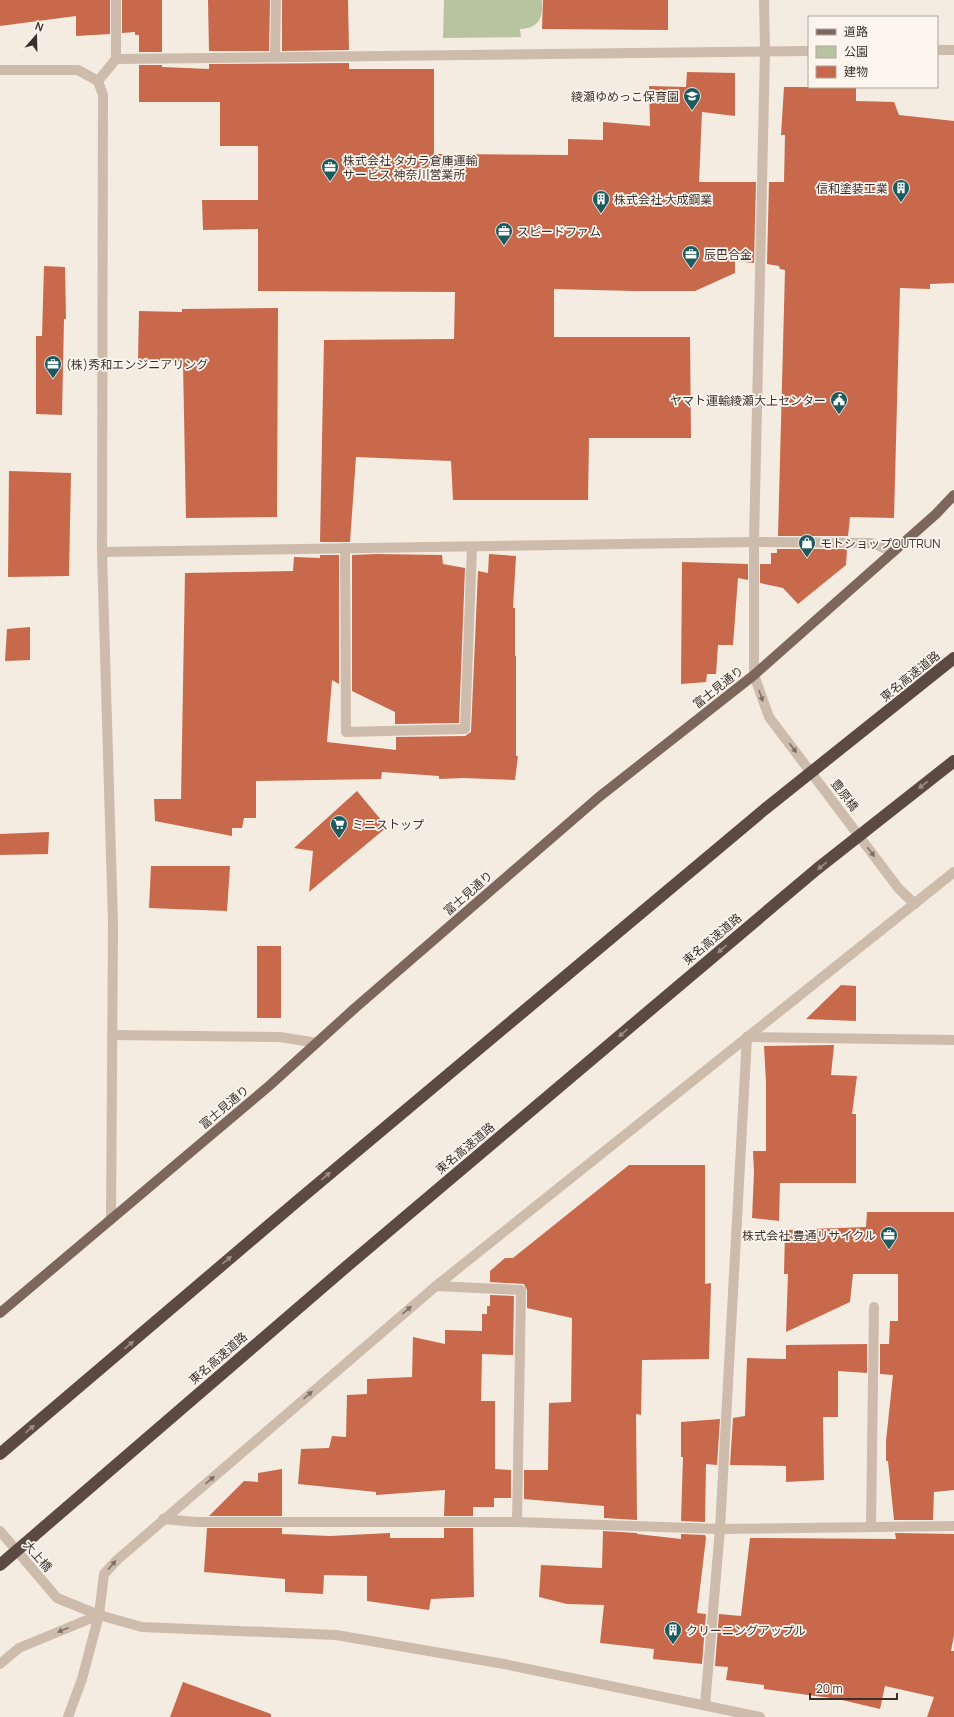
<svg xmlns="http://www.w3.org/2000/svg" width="954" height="1717" viewBox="0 0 954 1717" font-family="Manrope,'Noto Sans JP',sans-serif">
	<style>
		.green { fill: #b8c4a0 }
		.building { fill: #c8694b }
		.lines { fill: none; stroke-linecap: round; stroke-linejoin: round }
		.minor { stroke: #cdbbac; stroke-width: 10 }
		.major { stroke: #7d675c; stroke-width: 10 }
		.highway { stroke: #5c4a42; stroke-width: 12 }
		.oneway { fill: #7d6f65 }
		.oneway2 { fill: #9c8e87 }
		.labels { text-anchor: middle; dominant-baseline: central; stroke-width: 3.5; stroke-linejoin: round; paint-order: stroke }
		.poi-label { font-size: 12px; fill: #3b302b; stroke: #fbf5ee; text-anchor: start }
		.street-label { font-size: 12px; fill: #3b302b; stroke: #fbf5ee }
	</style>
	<rect width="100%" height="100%" fill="#f4ebe1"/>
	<path class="green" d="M444,0H542C543,17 540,28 520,29L521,37L443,38Z"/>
	<g class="building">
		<path d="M0,0H110V34L76,36V16L0,26Z"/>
		<path d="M122,0H162V52H139V35H135V32L122,33Z"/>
		<path d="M208,0H270L269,51H209Z"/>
		<path d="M282,0H348L349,50L282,51Z"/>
		<path d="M543,0H668V30L542,29Z"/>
		<path d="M349,63V69H434V154L568,155V139L603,140V122L650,126L649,86L686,87L687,72L735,73V116L702,112L699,182H756L754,263L735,261V273L695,291H634L554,289V337H690L691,438H589L588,500H453L451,461L356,457L350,542H320L324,340L454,339L455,292L258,291V229L203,230L202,200H258V146H220V102H139V65H162V67L209,69V64Z"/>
		<path d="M784,87H856V101L894,102L899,115L954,121V283L930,284V289L900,288L894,518L850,517L848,536H778L785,270L780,269L779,266L767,264L769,182H784L785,135H781Z"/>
		<path d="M44,266L65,267L66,319H64L62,415L36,414V336H42Z"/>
		<path d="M278,308L277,517L186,518L183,362L138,360L139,311L182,312V309Z"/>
		<path d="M9,471L71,473L69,576L8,577Z"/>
		<path d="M777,549H847L846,565L798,604L783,588L760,583V564H771V553H777Z"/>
		<path d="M377,554L442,555L443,564L465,568L459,723L395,724V712L352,691V555Z"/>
		<path d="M489,554L516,556L513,608H515V656H516V756H518L515,780L463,778L439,779V776L382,772L381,779L256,781V818H244L242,828H232V836L155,821L154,799H181L185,573L293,571L294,557L320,558V555H339V684L332,680L327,742L396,750V737L465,736L471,732L478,571L488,573Z"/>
		<path d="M682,562L748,564V580L738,578L733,645H718L716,674H707L706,682L681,684Z"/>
		<path d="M30,627V660L5,661L7,629Z"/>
		<path d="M357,791L387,827L309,892L313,851L294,848Z"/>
		<path d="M49,832L48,854L0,855V834Z"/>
		<path d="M151,866H230L227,911L149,908Z"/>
		<rect x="257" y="946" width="24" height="72"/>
		<path d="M841,985L856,986V1021L806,1019Z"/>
		<path d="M834,1045L831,1075L857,1076L852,1114H856V1183H780L779,1221L752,1218L754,1173L753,1151H766V1082L764,1046Z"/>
		<path d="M629,1165H705V1284L711,1283L709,1359L642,1360L641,1415L636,1414L637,1520L604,1518V1506L524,1499V1470H548L549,1403L571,1402L572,1318L527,1308V1290L524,1284L490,1282V1271L505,1258H513Z"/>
		<path d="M867,1212H954V1490L934,1492L933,1520H894L888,1461H886V1441L893,1375L880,1374V1344H889L890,1321H898V1274H853L850,1302L786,1332L788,1274H784L785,1230L866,1227Z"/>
		<path d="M490,1295L514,1296L513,1355L482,1354L481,1401H495V1469L511,1470V1498H494V1507H473V1516H444L445,1490L376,1495V1492L298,1484L301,1449L329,1448L332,1436L346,1437L347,1395L367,1394V1379L412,1377L413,1337L445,1344V1330L482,1331V1314H487V1306H490Z"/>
		<path d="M867,1344V1373L838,1371V1417H823L824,1480L786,1482V1466L730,1465L733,1418L745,1416L747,1358L786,1359V1345Z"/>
		<path d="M720,1419L717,1465L706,1464L705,1522L681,1521L683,1457H681V1422Z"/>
		<path d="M282,1469V1516H209L244,1481L258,1482V1473Z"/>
		<path d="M207,1528H282V1534L330,1536L390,1533V1538H444V1528H473L474,1597L431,1599L429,1610L367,1601V1576L324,1575L323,1594L285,1592V1579L204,1572Z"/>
		<path d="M603,1531L637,1533V1534L681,1539V1534L705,1535L706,1538L697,1613L706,1614L702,1664L653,1659L654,1649L600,1643L604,1605L567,1604L539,1597L541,1565L602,1568Z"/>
		<path d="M895,1533L954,1534V1635L951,1651H954V1717H927L934,1697L885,1686L880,1709L838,1699L764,1689V1685L726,1680L728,1667L715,1666L719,1614L741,1616L750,1538L896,1539Z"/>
		<path d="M183,1682L271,1714V1717H170Z"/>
	</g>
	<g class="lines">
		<g class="minor">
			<path d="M764,0L765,51L754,542V675L769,717L899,889L915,904"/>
			<path d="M937,50H954"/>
			<path d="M275,57L276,0"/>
			<path d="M116,59L809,51"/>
			<path d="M0,70H78L98,81L103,95L102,552L113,923L111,1220"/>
			<path d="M98,81L116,59V0"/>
			<path d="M345,548L346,732L465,729L472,547"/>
			<path d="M102,552L754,542L872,543L893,552"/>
			<path d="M112,1035L280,1037L317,1043"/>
			<path d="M747,1037L954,1040"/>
			<path d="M436,1286L521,1290L517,1522"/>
			<path d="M163,1519L196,1522H517L720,1529L954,1526"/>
			<path d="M871,1527L874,1307"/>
			<path d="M0,1531L57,1598L99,1615L142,1627L336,1635L504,1664L760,1717"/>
			<path d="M0,1664L19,1648L99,1615"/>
			<path d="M705,1705L720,1529L747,1037"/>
			<path d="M68,1717L82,1679L99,1615L104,1574L117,1560L436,1286L954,872"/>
		</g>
		<path class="major" d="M0,1313L269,1086L355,1008L599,797L754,675L936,514L954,495"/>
		<g class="highway">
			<path d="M0,1454L295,1203L765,809L954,658"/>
			<path d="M0,1565L346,1267L817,869L954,761"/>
		</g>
	</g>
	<defs><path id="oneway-solid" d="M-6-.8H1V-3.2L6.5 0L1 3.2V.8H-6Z"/></defs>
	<g class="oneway">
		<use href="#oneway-solid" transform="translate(761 696) rotate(71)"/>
		<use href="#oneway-solid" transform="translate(793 748) rotate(53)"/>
		<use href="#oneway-solid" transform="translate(871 852) rotate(53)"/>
		<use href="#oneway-solid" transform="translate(407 1310) rotate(-41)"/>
		<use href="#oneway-solid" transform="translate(308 1395) rotate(-41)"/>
		<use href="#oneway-solid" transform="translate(210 1480) rotate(-41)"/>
		<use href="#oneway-solid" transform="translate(112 1565) rotate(-49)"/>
		<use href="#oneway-solid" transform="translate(63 1630) rotate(158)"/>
	</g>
	<g class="oneway2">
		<use href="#oneway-solid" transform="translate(923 785) rotate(142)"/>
		<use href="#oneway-solid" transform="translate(822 866) rotate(141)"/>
		<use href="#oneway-solid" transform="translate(722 949) rotate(140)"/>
		<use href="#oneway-solid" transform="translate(623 1033) rotate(140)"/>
		<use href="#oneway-solid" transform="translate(326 1176) rotate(-40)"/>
		<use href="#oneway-solid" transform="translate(227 1260) rotate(-40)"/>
		<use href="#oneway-solid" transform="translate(129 1345) rotate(-40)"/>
		<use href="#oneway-solid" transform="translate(30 1429) rotate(-40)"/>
	</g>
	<defs>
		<symbol id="school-pin" viewBox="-11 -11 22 30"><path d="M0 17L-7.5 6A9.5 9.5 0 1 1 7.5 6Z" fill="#1f5a5e" stroke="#fbf5ee"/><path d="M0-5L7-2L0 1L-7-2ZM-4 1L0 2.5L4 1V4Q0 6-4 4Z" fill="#fff"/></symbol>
		<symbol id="office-pin" viewBox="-11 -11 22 30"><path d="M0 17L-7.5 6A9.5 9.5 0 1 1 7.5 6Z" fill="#1f5a5e" stroke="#fbf5ee"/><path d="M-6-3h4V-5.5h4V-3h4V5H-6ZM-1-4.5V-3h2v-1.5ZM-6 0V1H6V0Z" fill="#fff"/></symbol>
		<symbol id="building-pin" viewBox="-11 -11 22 30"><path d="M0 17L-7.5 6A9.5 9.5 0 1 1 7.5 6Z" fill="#1f5a5e" stroke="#fbf5ee"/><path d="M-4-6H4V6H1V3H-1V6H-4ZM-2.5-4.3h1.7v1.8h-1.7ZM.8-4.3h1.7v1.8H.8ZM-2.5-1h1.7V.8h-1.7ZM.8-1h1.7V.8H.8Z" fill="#fff"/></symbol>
		<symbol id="civic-pin" viewBox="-11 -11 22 30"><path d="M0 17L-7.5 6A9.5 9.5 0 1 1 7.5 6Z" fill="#1f5a5e" stroke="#fbf5ee"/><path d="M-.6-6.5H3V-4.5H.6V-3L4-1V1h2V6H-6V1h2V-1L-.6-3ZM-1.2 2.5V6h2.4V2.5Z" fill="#fff"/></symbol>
		<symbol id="shop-pin" viewBox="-11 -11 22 30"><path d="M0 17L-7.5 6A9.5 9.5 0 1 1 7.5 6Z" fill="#1f5a5e" stroke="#fbf5ee"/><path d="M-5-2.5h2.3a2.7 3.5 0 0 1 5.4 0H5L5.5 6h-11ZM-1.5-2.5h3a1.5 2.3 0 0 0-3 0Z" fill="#fff"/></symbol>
		<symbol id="supermarket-pin" viewBox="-11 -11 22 30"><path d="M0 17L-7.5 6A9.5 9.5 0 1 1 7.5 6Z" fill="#1f5a5e" stroke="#fbf5ee"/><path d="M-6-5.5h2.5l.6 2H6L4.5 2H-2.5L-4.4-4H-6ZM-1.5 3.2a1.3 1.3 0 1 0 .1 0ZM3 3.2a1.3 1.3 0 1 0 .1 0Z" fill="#fff"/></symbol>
	</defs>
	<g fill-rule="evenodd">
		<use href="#school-pin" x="682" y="86" width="20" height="27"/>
		<use href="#office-pin" x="320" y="157" width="20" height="27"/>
		<use href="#building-pin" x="891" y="178" width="20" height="27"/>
		<use href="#building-pin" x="591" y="189" width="20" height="27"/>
		<use href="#office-pin" x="494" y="221" width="20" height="27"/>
		<use href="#office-pin" x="681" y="244" width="20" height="27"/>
		<use href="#office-pin" x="43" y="354" width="20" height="27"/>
		<use href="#civic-pin" x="829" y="390" width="20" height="27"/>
		<use href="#shop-pin" x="797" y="533" width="20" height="27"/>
		<use href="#supermarket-pin" x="329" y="814" width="20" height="27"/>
		<use href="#office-pin" x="879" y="1225" width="20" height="27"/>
		<use href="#building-pin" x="663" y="1620" width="20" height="27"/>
	</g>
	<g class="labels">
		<g class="poi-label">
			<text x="679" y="96" text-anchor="end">綾瀬ゆめっこ保育園</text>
			<text x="343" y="160">株式会社 タカラ倉庫運輸<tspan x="343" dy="14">サービス 神奈川営業所</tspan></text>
			<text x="888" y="188" text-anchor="end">信和塗装工業</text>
			<text x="614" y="199">株式会社 大成鋼業</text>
			<text x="517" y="231">スピードファム</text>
			<text x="704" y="254">辰巴合金</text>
			<text x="66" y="364">(株)秀和エンジニアリング</text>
			<text x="826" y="400" text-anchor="end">ヤマト運輸綾瀬大上センター</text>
			<text x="820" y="543">モトショップOUTRUN</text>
			<text x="352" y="824">ミニストップ</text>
			<text x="876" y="1235" text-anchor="end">株式会社 豊通リサイクル</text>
			<text x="686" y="1630">クリーニングアップル</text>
		</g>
		<g class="street-label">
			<text transform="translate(910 676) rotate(-39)">東名高速道路</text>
			<text transform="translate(718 687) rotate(-38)">富士見通り</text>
			<text transform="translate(845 795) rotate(53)">豊原橋</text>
			<text transform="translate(468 893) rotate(-41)">富士見通り</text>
			<text transform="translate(712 939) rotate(-40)">東名高速道路</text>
			<text transform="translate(224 1107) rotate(-40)">富士見通り</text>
			<text transform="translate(465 1148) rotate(-40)">東名高速道路</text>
			<text transform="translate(218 1358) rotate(-41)">東名高速道路</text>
			<text transform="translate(38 1556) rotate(49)">大上橋</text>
		</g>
	</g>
	<rect x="808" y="16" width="130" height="72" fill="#fbf5ee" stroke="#aea6a0"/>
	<rect x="816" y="29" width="20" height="6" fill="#7d675c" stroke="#aea6a0"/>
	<text x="844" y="36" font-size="12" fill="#3b302b">道路</text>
	<rect x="816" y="46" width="20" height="12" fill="#b8c4a0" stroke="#aea6a0"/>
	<text x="844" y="56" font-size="12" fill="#3b302b">公園</text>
	<rect x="816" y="66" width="20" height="12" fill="#c8694b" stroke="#aea6a0"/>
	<text x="844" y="76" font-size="12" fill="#3b302b">建物</text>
	<g transform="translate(36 36) rotate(20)" stroke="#fbf5ee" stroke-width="3" paint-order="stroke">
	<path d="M0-3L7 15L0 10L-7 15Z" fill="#3b302b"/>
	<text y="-6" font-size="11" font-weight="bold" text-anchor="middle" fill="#3b302b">N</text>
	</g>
	<path d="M810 1693v6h87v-6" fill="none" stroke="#3b302b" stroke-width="2"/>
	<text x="816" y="1693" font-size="12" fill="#3b302b" stroke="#fbf5ee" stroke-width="3" paint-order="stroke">20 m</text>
</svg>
